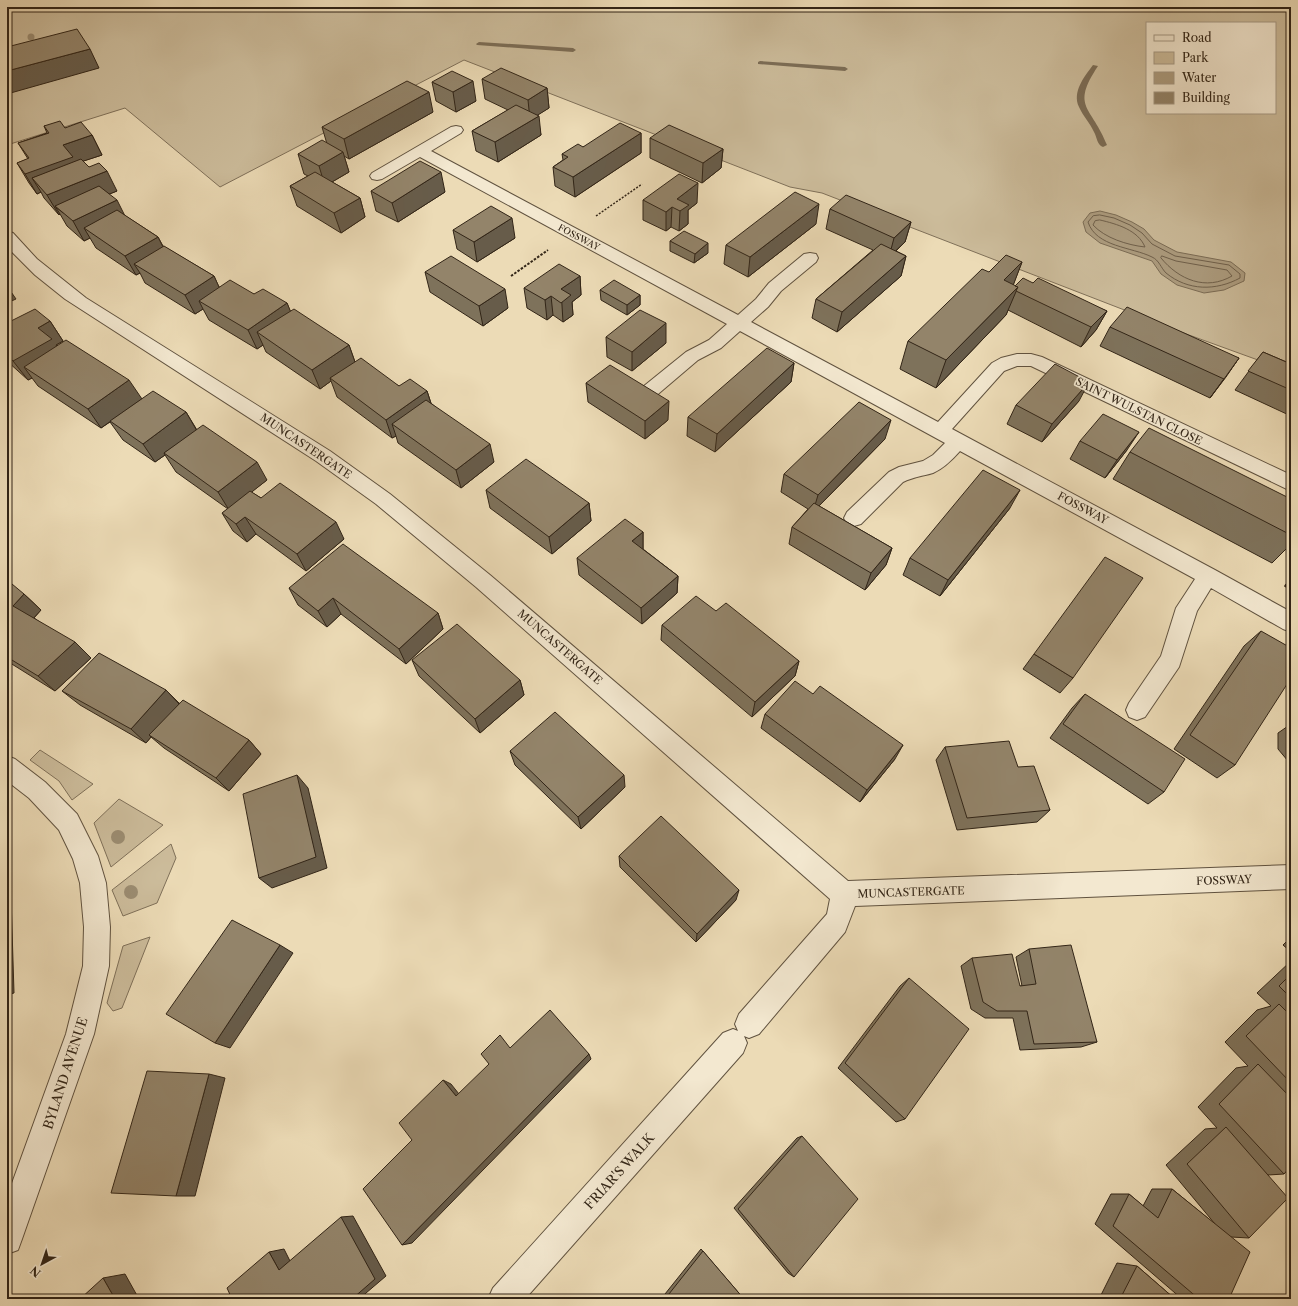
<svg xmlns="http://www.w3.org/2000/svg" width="1298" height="1306" viewBox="0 0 1298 1306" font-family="'Libre Caslon Text',serif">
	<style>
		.green { fill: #ccbc9b; stroke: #7f7059; fill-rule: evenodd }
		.water { fill: #ad9d80; stroke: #7c6d56 }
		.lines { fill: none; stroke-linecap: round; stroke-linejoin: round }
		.shore { stroke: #70614c; stroke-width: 1 }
		.stream { fill: #7c6d56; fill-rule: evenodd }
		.street-casing { stroke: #60523f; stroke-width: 2 }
		.path-far2 { stroke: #322517; stroke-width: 1.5; stroke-dasharray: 2 1.5; stroke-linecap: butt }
		.path-far1 { stroke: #322517; stroke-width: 2; stroke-dasharray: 2.5 1.5; stroke-linecap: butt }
		.path { stroke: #322517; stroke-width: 2.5; stroke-dasharray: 3 2; stroke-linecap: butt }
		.street { fill: #f3e8d0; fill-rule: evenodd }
		.tree { fill: #9b8c71 }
		.wall { fill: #7e725b; stroke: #322517 }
		.shaded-wall { fill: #675c4a; stroke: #322517 }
		.building { fill: #93846a; stroke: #322517 }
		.labels { text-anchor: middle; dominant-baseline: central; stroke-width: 3.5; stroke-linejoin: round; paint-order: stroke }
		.far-street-label { font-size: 9px; fill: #322517; stroke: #f3e8d0 }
		.street-label { font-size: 11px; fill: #322517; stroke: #f3e8d0 }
		.near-street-label { font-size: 13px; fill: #322517; stroke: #f3e8d0 }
	</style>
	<rect width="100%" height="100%" fill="#ecdbb6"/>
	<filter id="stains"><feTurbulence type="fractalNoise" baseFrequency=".005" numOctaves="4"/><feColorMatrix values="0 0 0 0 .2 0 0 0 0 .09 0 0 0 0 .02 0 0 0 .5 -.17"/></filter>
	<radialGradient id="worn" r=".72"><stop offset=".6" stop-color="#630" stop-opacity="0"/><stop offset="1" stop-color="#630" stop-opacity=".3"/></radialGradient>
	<g class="green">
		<path d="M7,7H1291V372L1189,335L822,193L790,187L464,60L220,187L125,108L7,145ZM1147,23H1275V113H1147Z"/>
		<path d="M40,750L93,784L72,800L59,781L30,760Z"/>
		<path d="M119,799L163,825L111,867L94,823Z"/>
		<path d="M171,844L176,858L157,903L123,916L112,890Z"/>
		<path d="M150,937L122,1008L113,1011L107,1003L123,946Z"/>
	</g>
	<path class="water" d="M1100,211L1116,215L1132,222L1144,229L1154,240L1177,252L1231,262L1245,273L1244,281L1224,290L1204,293L1177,285L1161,274L1152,261L1100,243L1086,232L1083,222L1090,213Z"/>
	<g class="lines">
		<g class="shore">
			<path d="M1100,215L1114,218L1130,225L1142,233L1152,244L1175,256L1229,265L1240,274V278C1216,291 1188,291 1166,273C1161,268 1159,260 1152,257C1132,247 1096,247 1088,222L1093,216Z"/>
			<path d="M1100,220C1117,224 1138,230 1145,247C1127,245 1105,238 1093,225L1095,221Z"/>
			<path d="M1162,256L1176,261L1227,270L1232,276C1206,291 1179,280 1161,258Z"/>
		</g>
		<g class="stream">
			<path d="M479,42L573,48L576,50L573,52L477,45L476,44Z"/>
			<path d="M760,61L845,67L848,69L845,71L758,64V62Z"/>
			<path d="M1093,65L1098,66C1070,108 1092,106 1107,145L1103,147C1097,145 1097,137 1094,132C1090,123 1083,116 1079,107C1072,92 1084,77 1093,65Z"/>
		</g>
		<defs>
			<g id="street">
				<path d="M456,126L461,127L463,130L461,133L431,151L738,315L756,299L769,283L804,254L810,253L816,254L818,258L816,262L781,291L768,307L751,322L938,422L992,363L1001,358L1017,354H1031L1042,357L1291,475V491L1031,366H1017L1004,371L952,429L1215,570L1291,612V632L1283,629L1211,588L1197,611L1179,667L1145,717L1137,720L1129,717L1126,710L1129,703L1161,656L1176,608L1195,579L960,451C952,460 944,468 933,473C923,476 913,477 903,482L861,524L854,526L847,524L844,518L847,512L889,472L899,467L923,461L933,455L945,443L740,331L721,348L698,360L651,400L645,401L639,400L636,395L639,390L686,352L709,340L727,324L420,157L382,179L377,180L372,179L370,176L372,173L451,127Z"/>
				<path d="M7,231L13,233L37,259L86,298L330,451L390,494L490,575L848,881L1291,865V889L855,906L845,932L759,1034L749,1038L744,1036L747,1043L743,1053L525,1299H488L493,1288L723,1033L733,1029L738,1031L735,1024L739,1014L827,914L830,899L476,587L376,504L316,461L65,299L35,275L8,248Z"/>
				<path d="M7,756L15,759L45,782L77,814L98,856L106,883L110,927L109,966L94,1034L22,1239L18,1250L7,1254V1197L66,1034L83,966L84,927L80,883L73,859L59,830L29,798L7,781Z"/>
			</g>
		</defs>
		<use href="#street" class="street-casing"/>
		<path class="path-far2" d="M596,216L642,184"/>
		<path class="path-far1" d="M511,276L548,250"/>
		<path class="path" d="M1285,587L1291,577"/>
		<use href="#street" class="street"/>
	</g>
	<g class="tree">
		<circle cx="31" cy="37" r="3.5"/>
		<circle cx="118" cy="837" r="7"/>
		<circle cx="131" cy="892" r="7"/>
	</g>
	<g class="wall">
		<path d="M482,79L547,88L549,108L537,115L541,135L498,162L476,151L472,131L508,110L485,99Z"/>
		<path d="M432,82L476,101L456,112L436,101Z"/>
		<path d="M433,112L349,159L344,156L349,172L332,182L360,198L365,217L341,233L297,206L290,186L308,176L304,174L298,154L327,144L322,127Z"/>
		<path d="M44,126L65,128L92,135L102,155L83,161L89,167L117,191L109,194L124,215L158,237L163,246L214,276L219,287L254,294L287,303L290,311L349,345L355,362L399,386L427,391L431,403L494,462L461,488L398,443L396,436L392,438L337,397L331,381L320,389L266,352L263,345L257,349L209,320L203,309L195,314L145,283L140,273L136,275L96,248L90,238L84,241L67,226L60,214L59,215L44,198L41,192L37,194L29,183L17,163L28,159L18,143L47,133Z"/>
		<path d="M641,133V153L575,197L555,186L553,167L563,160L562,154L583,147Z"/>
		<path d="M650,138L723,149L721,168L702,183L650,158Z"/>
		<path d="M371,191L445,192L398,222L376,211Z"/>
		<path d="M643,200L697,203L688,210V224L679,231L671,227L666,231L643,220Z"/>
		<path d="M830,209L911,222L905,242L896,251L906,256L901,276L837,332L812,318L816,299L873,250L826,229Z"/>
		<path d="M816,224L748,277L724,264L726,245Z"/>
		<path d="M453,230L515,238L477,262L457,249Z"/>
		<path d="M670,241L708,253L694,263L670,251Z"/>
		<path d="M1022,262L1013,285L1015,286L1033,283L1107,311L1096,330L1081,347L1008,310L1006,315L936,388L900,369L908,341L989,272Z"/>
		<path d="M425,272L508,308L483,326L430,292Z"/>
		<path d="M580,276L581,295L572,302L573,315L563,322L553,315L547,320L527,308L524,288Z"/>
		<path d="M600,290L640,295V305L627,315L601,300Z"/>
		<path d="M50,321L63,341L56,345L57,346L142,399L186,412L197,430L267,480L251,492L261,498L344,539L306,571L256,534L247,542L233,531L222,513L228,509L176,472L165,455L155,462L123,440L110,422L101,428L38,386L32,378L28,380L7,361V323Z"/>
		<path d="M1110,327L1239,358L1210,398L1100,346Z"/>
		<path d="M606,337L666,343L632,371L607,357Z"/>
		<path d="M1263,352L1291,364V416L1235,390Z"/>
		<path d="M794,363L791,382L715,452L687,436L688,417Z"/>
		<path d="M586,383L668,420L645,439L588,402Z"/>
		<path d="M1079,401L1042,442L1007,424L1016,405Z"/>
		<path d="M885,439L819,506L892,548L886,565L865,590L789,544L792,527L808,509L781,492L784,474Z"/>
		<path d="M1080,441L1127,450L1105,478L1070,459Z"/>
		<path d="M1130,452L1291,499V544L1272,563L1113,479Z"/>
		<path d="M486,490L589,503L591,521L552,554L490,508Z"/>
		<path d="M1010,508L940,596L903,575L910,558Z"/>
		<path d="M643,532V549L678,576L677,593L642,624L579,575L577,558Z"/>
		<path d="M289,588L438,613L443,629L406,664L341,614L327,627L298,605Z"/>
		<path d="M7,589L24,594L41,610L34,618L91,658L55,691L7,661Z"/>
		<path d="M716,611L799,661L795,676L752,717L661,640L662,625Z"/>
		<path d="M1261,631L1235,765L1217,778L1174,749L1244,646Z"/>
		<path d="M1034,654L1073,678L1060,693L1023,669Z"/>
		<path d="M412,660L520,680L524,695L480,733L419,676Z"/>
		<path d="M166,690L179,703L249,740L261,754L229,791L164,748L151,737L146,743L80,705L62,691Z"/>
		<path d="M1085,694L1164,792L1148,804L1050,738L1072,708Z"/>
		<path d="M765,714L895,759L860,802L761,728Z"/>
		<path d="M1291,724V783L1288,782V761L1278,749V733Z"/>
		<path d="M945,747L1018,767L1050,810L1037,822L957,830L936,760Z"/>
		<path d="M510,751L625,787L581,829L515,765Z"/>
		<path d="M619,856L736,900L696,942L620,867Z"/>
		<path d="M1291,937V952L1283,945Z"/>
		<path d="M1029,949L1097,1042L1081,1047L1020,1050L1013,1018H985L971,1009L961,966L972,958L1020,986H1022L1016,957Z"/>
		<path d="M1291,961V1166L1284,1174L1268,1175L1249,1238L1231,1237L1229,1299H1182L1095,1224L1111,1194H1129L1143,1206L1152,1189H1172L1215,1224L1166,1165L1205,1129L1217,1128L1198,1107L1236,1068L1248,1066L1225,1042L1257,1010L1271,1006L1257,993Z"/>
		<path d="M909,978L905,1119L896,1122L838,1068L900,986Z"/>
		<path d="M802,1136L794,1277L788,1273L734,1208L797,1138Z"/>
		<path d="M701,1249L744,1299H661Z"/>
		<path d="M1117,1263L1137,1266L1175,1299H1099Z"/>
	</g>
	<g class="shaded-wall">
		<path d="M90,49L99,68L7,94V71Z"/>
		<path d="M473,81L476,101L456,112L453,92Z"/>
		<path d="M547,88L549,108L530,120L528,100Z"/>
		<path d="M429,92L433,112L349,159L344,139Z"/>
		<path d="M539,116L541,135L498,162L495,142Z"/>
		<path d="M641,133V153L575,197L573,177Z"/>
		<path d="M92,135L102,155L32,178L41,192L37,194L25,174L63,145Z"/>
		<path d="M723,149L721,168L702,183L703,163Z"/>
		<path d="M343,152L349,172L325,186L319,166Z"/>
		<path d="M107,171L117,191L63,213L55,206L60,214L59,215L47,195Z"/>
		<path d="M441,172L445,192L398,222L392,203Z"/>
		<path d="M698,183L697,203L688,210V224L679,231L680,211L677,199Z"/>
		<path d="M360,198L365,217L341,233L334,213Z"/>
		<path d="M117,200L127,220L84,228L90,238L84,241L73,221Z"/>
		<path d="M819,204L816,224L748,277L750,257Z"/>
		<path d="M672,207L671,227L666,231V212Z"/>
		<path d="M512,218L515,238L477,262L474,242Z"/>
		<path d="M911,222L905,242L889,257L894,238Z"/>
		<path d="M158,237L168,257L134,264L140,273L136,275L125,256Z"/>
		<path d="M708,243V253L694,263L695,254Z"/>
		<path d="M906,256L901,276L837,332L842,312Z"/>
		<path d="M1022,262L1011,291L1004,280Z"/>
		<path d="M214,276L223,296L199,301L203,309L195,314L185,295Z"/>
		<path d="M580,276L581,295L572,302L573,315L563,322L561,289Z"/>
		<path d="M7,286L16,299L7,303Z"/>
		<path d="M1018,287L1006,315L936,388L946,360Z"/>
		<path d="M505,289L508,308L483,326L479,306Z"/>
		<path d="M640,295V305L627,315V305Z"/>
		<path d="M551,296L553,315L547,320L545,300Z"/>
		<path d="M287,303L295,322L257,332L263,345L257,349L248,330Z"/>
		<path d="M1107,311L1096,330L1081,347L1091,327Z"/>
		<path d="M50,321L63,341L56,345L65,358L24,367L32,378L28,380L13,361L38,328Z"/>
		<path d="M666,323V343L632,371V352Z"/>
		<path d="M349,345L356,365L330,378L331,381L320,389L312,370Z"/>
		<path d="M1239,358L1226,377L1210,398L1224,379Z"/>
		<path d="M794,363L791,382L715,452L717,434Z"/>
		<path d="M129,380L142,399L101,428L88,409Z"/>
		<path d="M1089,382L1079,401L1042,442L1052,424Z"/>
		<path d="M427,391L433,410L392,424L396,436L392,438L386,420Z"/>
		<path d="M669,401L668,420L645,439V421Z"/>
		<path d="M186,412L197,431L164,453L165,455L155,462L143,444Z"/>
		<path d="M891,420L885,439L813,512L818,495Z"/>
		<path d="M1139,432L1127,450L1105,478L1117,460Z"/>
		<path d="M490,444L494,462L461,488L456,470Z"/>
		<path d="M257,462L267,480L229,510L218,492Z"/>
		<path d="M1020,490L1010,508L940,596L948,580Z"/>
		<path d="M589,503L591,521L552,554L549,537Z"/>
		<path d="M245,517L256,534L247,542L236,524Z"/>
		<path d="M336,522L344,539L306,571L297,554Z"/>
		<path d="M643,532V549L632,558V541Z"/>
		<path d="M892,548L886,565L865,590L871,573Z"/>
		<path d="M678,576L677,593L642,624L641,608Z"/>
		<path d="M24,594L41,610L30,622L13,606Z"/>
		<path d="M333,598L341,614L327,627L318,611Z"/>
		<path d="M438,613L443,629L406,664L399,649Z"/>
		<path d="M75,642L91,658L55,691L38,676Z"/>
		<path d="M799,661L795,676L752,717L755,702Z"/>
		<path d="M520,680L524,695L480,733L475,719Z"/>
		<path d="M166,690L180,705L149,735L151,737L146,743L131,729Z"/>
		<path d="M249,740L261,754L229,791L216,778Z"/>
		<path d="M903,745L895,759L860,802L867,790Z"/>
		<path d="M297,775L308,788L327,868L272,888L259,878Z"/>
		<path d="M624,775L625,787L581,829L578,817Z"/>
		<path d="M739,890L736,900L696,942L697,934Z"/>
		<path d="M7,895L11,897L14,993L7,995Z"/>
		<path d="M280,945L293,953L230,1048L215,1043Z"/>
		<path d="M589,1054L591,1059L412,1243L402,1245Z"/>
		<path d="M209,1074L225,1078L195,1196H176Z"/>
		<path d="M443,1080L451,1084L463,1099L456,1096Z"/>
		<path d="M353,1216L386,1276L359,1299H352L341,1217Z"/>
		<path d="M284,1249L293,1267L279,1270L269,1252Z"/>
		<path d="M125,1274L139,1299H115L103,1278Z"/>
	</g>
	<g class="building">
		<path d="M77,29L90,49L7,71V47Z"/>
		<path d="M501,68L547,88L528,100L482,79Z"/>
		<path d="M452,71L473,81L453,92L432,82Z"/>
		<path d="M407,81L429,92L344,139L322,127Z"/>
		<path d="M516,105L539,116L495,142L472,131Z"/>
		<path d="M60,121L65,128L81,122L92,135L63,145L73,157L25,174L17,163L29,158L18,143L49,133L44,126Z"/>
		<path d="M620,123L641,133L573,177L553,167L568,157L562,154L578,144L583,147Z"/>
		<path d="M669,125L723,149L703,163L650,138Z"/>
		<path d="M322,140L343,152L319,166L298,154Z"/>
		<path d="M81,159L89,167L99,163L107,171L47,195L32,178Z"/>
		<path d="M420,161L441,172L392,203L371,191Z"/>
		<path d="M315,172L360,198L334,213L290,186Z"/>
		<path d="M679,174L698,183L677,199L689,205L680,211L672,207L666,212L643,200Z"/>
		<path d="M99,186L117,200L73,221L55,206Z"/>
		<path d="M795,192L819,204L750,257L726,245Z"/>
		<path d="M846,195L911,222L894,238L830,209Z"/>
		<path d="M491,206L512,218L474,242L453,230Z"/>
		<path d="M117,210L158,237L125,256L84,228Z"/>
		<path d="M684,231L708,243L695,254L670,241Z"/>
		<path d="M881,244L906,256L842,312L816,299Z"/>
		<path d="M164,246L214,276L185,295L134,264Z"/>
		<path d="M1006,255L1022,262L1004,280L1018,287L946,360L908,341L982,269L989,272Z"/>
		<path d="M451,256L505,289L479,306L425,272Z"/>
		<path d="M559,264L580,276L561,289L571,295L561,303L551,296L545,300L524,288Z"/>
		<path d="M1023,278L1033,283L1038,278L1107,311L1091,327L1016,291L1018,287L1015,286Z"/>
		<path d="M230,280L254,294L263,289L287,303L248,330L199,301Z"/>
		<path d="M614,280L640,295L627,305L600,290Z"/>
		<path d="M1127,307L1239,358L1224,379L1110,327Z"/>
		<path d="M35,309L50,321L38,328L52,339L13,361L7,355V323Z"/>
		<path d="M294,309L349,345L312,370L257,332Z"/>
		<path d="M640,310L666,323L632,352L606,337Z"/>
		<path d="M66,340L129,380L88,409L24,367Z"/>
		<path d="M767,348L794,363L717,434L688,417Z"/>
		<path d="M1263,352L1291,364V390L1248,371Z"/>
		<path d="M361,358L399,386L410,379L427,391L386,420L330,378Z"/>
		<path d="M1055,364L1089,382L1052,424L1016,405Z"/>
		<path d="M610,365L669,401L645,421L586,383Z"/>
		<path d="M153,391L186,412L143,444L110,421Z"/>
		<path d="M426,400L490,444L456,470L392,424Z"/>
		<path d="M859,402L891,420L818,495L784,474Z"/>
		<path d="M1103,414L1139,432L1117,460L1080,441Z"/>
		<path d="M203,425L257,462L218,492L164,453Z"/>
		<path d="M1149,428L1291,499V535L1130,452Z"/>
		<path d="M526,459L589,503L549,537L486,490Z"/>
		<path d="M983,470L1020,490L948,580L910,558Z"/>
		<path d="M280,483L336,522L297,554L245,517L236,524L222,513L250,491L261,498Z"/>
		<path d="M814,503L892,548L871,573L792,527Z"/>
		<path d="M625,519L643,532L632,541L678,576L641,608L577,558Z"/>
		<path d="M343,544L438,613L399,649L333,598L318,611L289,588Z"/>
		<path d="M1105,557L1143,578L1073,678L1034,654Z"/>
		<path d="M12,584L24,594L13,606L75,642L38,676L7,657V589Z"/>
		<path d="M696,596L716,611L726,603L799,661L755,702L662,625Z"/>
		<path d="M457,624L520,680L475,719L412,660Z"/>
		<path d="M1261,631L1291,648V678L1235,765L1190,735Z"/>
		<path d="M99,653L166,690L131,729L62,691Z"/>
		<path d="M795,681L813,694L820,686L903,745L867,790L765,714Z"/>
		<path d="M1085,694L1185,759L1164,792L1063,724Z"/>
		<path d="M183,700L249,740L216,778L149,735Z"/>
		<path d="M555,712L624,775L578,817L510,751Z"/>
		<path d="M1009,741L1018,767L1034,766L1050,810L967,818L945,747Z"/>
		<path d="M297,775L316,857L259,878L243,794Z"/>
		<path d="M661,816L739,890L697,934L619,856Z"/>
		<path d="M232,920L280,945L215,1043L166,1014Z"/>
		<path d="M1071,945L1097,1042L1034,1044L1027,1011H997L983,1002L972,958L1012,954L1020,986L1036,984L1029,949Z"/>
		<path d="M1291,974V998L1279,986Z"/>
		<path d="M909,978L969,1029L905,1119L845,1063Z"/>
		<path d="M1279,1004L1291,1016V1083L1246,1036Z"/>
		<path d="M550,1010L589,1054L402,1245L363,1189L412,1140L399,1123L443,1080L456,1096L489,1064L481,1054L500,1035L510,1048Z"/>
		<path d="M1258,1064L1291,1098V1166L1284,1174L1219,1104Z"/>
		<path d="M147,1071L209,1074L176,1196L111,1193Z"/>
		<path d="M1226,1127L1288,1198L1249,1238L1187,1164Z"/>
		<path d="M802,1136L858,1199L794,1277L738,1209Z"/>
		<path d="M1172,1189L1250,1252L1229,1299H1199L1113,1226L1129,1194L1158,1218Z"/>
		<path d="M341,1217L375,1279L352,1299H232L227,1288L269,1252L279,1270Z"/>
		<path d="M703,1251L744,1299H665Z"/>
		<path d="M1137,1266L1175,1299H1120Z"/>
		<path d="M103,1278L115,1299H80Z"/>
	</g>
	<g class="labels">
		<g class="far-street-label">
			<text transform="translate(579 237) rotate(28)">FOSSWAY</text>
		</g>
		<g class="street-label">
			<text transform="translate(1139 411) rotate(26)">SAINT WULSTAN CLOSE</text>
			<text transform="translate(306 446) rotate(34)">MUNCASTERGATE</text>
			<text transform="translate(1083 508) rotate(28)">FOSSWAY</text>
			<text transform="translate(560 647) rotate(41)">MUNCASTERGATE</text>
			<text transform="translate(1224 880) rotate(-2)">FOSSWAY</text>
			<text transform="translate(911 892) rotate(-2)">MUNCASTERGATE</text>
		</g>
		<g class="near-street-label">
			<text transform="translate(65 1073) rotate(-72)">BYLAND AVENUE</text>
			<text transform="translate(619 1171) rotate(-48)">FRIAR'S WALK</text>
		</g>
	</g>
	<rect width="1298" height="1306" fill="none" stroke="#ecdbb6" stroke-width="24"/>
	<rect x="8" y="8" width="1282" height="1290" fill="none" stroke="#322517" stroke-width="2"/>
	<rect x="12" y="12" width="1274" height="1282" fill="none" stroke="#322517"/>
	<rect x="1146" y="22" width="130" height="92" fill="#f3e8d0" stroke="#a69a86"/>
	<rect x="1154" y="35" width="20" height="6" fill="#f3e8d0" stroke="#a69a86"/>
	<text x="1182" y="42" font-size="12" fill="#322517">Road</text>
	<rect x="1154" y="52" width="20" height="12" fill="#ccbc9b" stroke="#a69a86"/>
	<text x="1182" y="62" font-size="12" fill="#322517">Park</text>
	<rect x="1154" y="72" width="20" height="12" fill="#ad9d80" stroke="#a69a86"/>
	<text x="1182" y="82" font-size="12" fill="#322517">Water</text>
	<rect x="1154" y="92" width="20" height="12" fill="#93846a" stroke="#a69a86"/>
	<text x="1182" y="102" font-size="12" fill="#322517">Building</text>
	<g transform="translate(42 1264) rotate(220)" stroke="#f3e8d0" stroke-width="3" paint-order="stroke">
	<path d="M0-3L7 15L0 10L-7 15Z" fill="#322517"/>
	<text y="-6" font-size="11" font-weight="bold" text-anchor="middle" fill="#322517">N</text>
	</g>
	<rect width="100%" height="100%" filter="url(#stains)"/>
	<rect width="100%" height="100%" fill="url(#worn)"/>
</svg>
